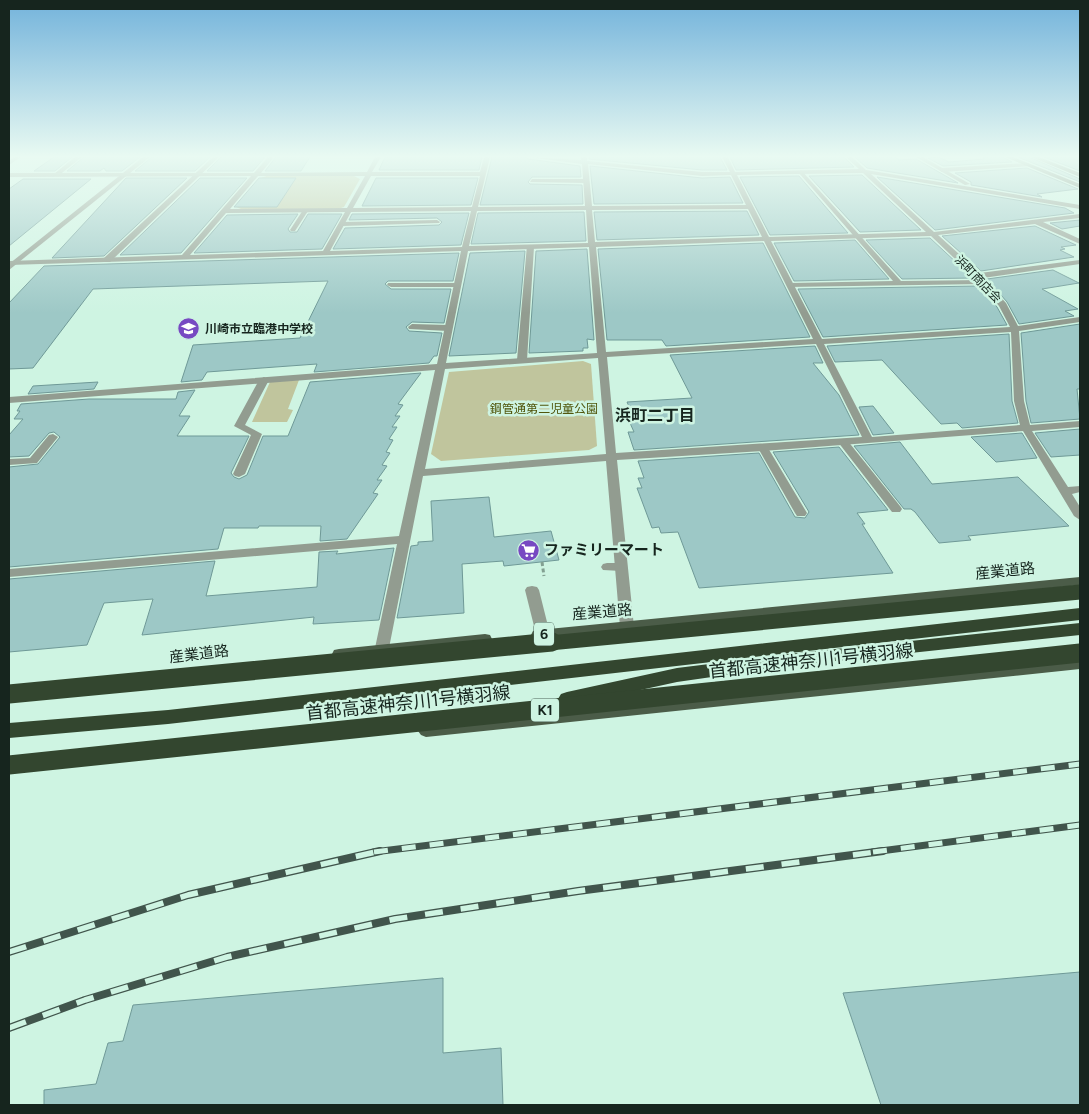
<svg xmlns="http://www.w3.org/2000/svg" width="1089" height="1114" viewBox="0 0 1089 1114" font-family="Figtree,'Noto Sans JP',sans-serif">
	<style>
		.green { fill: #c0c59d }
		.building { fill: #9dc8c6; stroke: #6f9997 }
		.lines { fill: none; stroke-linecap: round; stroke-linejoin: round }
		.path { stroke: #83a092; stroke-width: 3; stroke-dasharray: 4 2.5; stroke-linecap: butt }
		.service { fill: #929c90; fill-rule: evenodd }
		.minor { fill: #929c90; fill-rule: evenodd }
		.tertiary { fill: #929c90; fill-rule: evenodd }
		.secondary { fill: #687665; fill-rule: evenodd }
		.primary { fill: #4b5c48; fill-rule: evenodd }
		.motorway { fill: #33462f; fill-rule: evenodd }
		.rail-far1-casing { stroke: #41554c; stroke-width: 7 }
		.rail-casing { stroke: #41554c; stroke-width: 8 }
		.rail-far1 { stroke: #cef4e2; stroke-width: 5; stroke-dasharray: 14; stroke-linecap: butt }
		.rail { stroke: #cef4e2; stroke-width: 5.5; stroke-dasharray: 18; stroke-linecap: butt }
		.motorway-bridge-far1 { stroke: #33462f; stroke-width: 15 }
		.motorway-bridge { stroke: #33462f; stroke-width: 19 }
		.labels { text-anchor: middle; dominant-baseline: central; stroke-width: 5; stroke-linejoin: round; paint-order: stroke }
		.far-street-label { font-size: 12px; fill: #16251e; stroke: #cef4e2 }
		.far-poi-label { font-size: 12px; font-weight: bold; fill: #16251e; stroke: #cef4e2; text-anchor: start }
		.far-park-label { font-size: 12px; fill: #51560d; stroke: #cef4e2 }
		.shield { fill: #cef4e2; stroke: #4d6359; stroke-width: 1 }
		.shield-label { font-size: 14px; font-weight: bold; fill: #16251e }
		.poi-label { font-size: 15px; font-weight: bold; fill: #16251e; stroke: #cef4e2; text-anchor: start }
		.street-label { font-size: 15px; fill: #16251e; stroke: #cef4e2 }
		.neighbourhood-label { font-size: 16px; font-weight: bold; fill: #16251e; stroke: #cef4e2 }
		.near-street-label { font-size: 18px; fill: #16251e; stroke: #cef4e2 }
	</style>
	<rect width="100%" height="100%" fill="#cef4e2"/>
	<g class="green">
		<path d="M270,175L354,176L360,179L344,207L338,209H241L236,207L260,178Z"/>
		<path d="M583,361L591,364L597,446L589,450L441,461L431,454L449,372Z"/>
		<path d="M299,380L288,409L293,410L287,422H252L270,382Z"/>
	</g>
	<g class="building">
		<path d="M54,157H72L55,171H34Z"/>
		<path d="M84,157H140L122,171H106L104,168L100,171H67Z"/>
		<path d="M152,157H210L195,171H135Z"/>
		<path d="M221,157H265L253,171H207Z"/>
		<path d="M276,157H310L301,171H265Z"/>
		<path d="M385,157H482L479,170H379Z"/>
		<path d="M492,157H526L528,159L580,166L581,177H532L528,182L530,184L582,185L583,204L480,205Z"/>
		<path d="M589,157H720L727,170H702L589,159Z"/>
		<path d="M730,157H844L854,167L736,170Z"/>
		<path d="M855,157H895L899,160L916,159L958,183L867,168Z"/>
		<path d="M939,157L949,162L984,159V157H1003L1012,162L943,166L928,158Z"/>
		<path d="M1018,157H1029L1080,179V182Z"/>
		<path d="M1044,157H1080V171Z"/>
		<path d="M590,166L702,178L730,177L743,203L594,204Z"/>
		<path d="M1027,168L1078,189L1037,194L1042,197L971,185V182L955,173Z"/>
		<path d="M862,175L921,230L860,232L809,176Z"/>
		<path d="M799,176L848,233L770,235L740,177Z"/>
		<path d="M877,177L1065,208L1074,213L935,230Z"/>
		<path d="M126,178H187L104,256L52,258Z"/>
		<path d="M200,178H247L181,253L120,255Z"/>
		<path d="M259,178H296L277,207H234Z"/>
		<path d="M376,178H478L471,205L362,206Z"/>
		<path d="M23,179H91L9,246V189Z"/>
		<path d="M747,211L759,235L597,240L594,212Z"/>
		<path d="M584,212L586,241L471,244L478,213Z"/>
		<path d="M469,213L461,245L333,249L345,228L439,225L442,222L437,218L349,220L352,214Z"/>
		<path d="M298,214L288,229L290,232H297L308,214H342L322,249L194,253L227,215Z"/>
		<path d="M1080,220V226L1062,229L1050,223Z"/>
		<path d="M1035,226L1076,245L1061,247L1065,249L1060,250L1074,257L981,271L942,236Z"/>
		<path d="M930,238L973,278L902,279L866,240Z"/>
		<path d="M855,240L889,279L794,281L774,243Z"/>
		<path d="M763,243L810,337L666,346L662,340H607L598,249Z"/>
		<path d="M587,249L594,340L587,339L588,348H583V351L529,353L536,251Z"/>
		<path d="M525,251L516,353L449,356L470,253Z"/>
		<path d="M459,253L453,281H388L385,284L391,289H451L444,323L412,322L406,327L409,331L442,333L437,356H434L429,363L314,372L317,364L207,372L202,380L181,382L193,345L300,338L328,281L93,289L33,368L9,369V303L44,266Z"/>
		<path d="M1053,270L1079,283L1042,289L1078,309L1065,311L1074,316L1019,324L1007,302L987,279Z"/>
		<path d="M979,286L997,307L1007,325L823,337L798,289Z"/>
		<path d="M1080,324V389H1077L1080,419L1031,423L1026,401L1021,333Z"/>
		<path d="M1009,334L1012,401L1018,423L962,428L957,423L941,424L882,360L835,362L827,346Z"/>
		<path d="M815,346L823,363H813L839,395L859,435L634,450L628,432H634L630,423L636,422L627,402L692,398L670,355Z"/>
		<path d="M421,373L398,404L403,405L395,416H400L392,427H397L389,439L393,440L386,452L390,453L382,465L387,466L377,480H382L373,493L378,494L347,539L320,541L321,526H259L258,528H224L218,549L9,567V467L38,464L60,437L54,432L49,433L29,456L9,457V435L23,419H14L20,411H17L21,404L89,399H176L178,392L195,390L179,416H190L177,436H249L231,473L234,477L239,479L247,475L263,436H288L310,382Z"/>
		<path d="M98,382L94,389L28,394L33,386Z"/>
		<path d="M873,406L894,433L873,435L859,407Z"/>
		<path d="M1080,429V455L1051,457L1035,433Z"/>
		<path d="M1022,433L1037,458L996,462L971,437Z"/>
		<path d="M900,442L932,484L1018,477L1069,526L968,536L971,540L939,543L915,512L911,509H904L854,446Z"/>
		<path d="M839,447L888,510L857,513L865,524H862L893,573L699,588L678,532L661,533L659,527L652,528L637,488H642L638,478H644L638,461L759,453L795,517L805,518L809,512L773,452Z"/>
		<path d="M489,497L494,537L551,531L559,560L504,566L503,561L462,564L464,613L397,618L411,546L418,545V542L433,541L431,501Z"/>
		<path d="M394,548L379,620L313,624L314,617L142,635L153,599L104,603L87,645L9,652V579L215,561L206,596L317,587L319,552L338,551L336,554Z"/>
		<path d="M1080,972V1105H881L843,993Z"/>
		<path d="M443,978V1053L501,1048L503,1105H44V1090L96,1084L108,1043L123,1041L133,1005Z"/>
	</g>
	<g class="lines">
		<path class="path" d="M542,562L544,576"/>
		<g class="service">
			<path d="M75,157H82L58,176H54V174Z"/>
			<path d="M213,157H219L110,262H104V258Z"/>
			<path d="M1028,163L1030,166L942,172L939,170L942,168Z"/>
			<path d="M801,170L901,281L984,280L988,282L984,284L788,287L787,285L791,283L893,281L799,173Z"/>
			<path d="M532,179H586L589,181L586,183L530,182Z"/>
			<path d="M303,210L308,211L295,231H291L290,230Z"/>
			<path d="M437,220L440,222L439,223L342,226L339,224L342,222Z"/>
			<path d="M527,245L534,247L527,360L522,363L517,360Z"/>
			<path d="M388,283H457L461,285L457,287H391L387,285Z"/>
			<path d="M412,324L448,325L452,328L448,331L409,329L408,327Z"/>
			<path d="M264,377L269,380L245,425L262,434L245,474L239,477L235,476L233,474L251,435L234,426L259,380Z"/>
			<path d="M53,434L58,437L37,463L9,465V459L30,458L49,435Z"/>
			<path d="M843,439L847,440L900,506L902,509L900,512H892L838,442Z"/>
			<path d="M763,445L768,448L807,513L805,516H797L795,513L758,448Z"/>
			<path d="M607,563H621L627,567L621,571L603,570L601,567L603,564Z"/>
			<path d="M532,586L537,587L539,590L550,634L548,638H538L536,634L525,590L527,587Z"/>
		</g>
		<g class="minor">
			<path d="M14,157H21L9,165V161Z"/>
			<path d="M268,157H274L261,173L367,172L375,157H381L372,172H480L484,157H490L478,207L585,206L582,164L528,157L581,160V157H587V161L702,172H730L722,157H728L735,172L859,169L846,157H852L866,170L1080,205V209L871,174L934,232L1080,214V218L1043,222L1080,239V244L1035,224L938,235L980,273L1080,260V264L983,278L1006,303L1018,326L1080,317V322L1019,331L1024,401L1030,425L1080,421V427L1032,431L1068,487L1080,486V492L1072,494L1080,507V520L1074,516L1023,431L763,451L617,460L634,627L632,630H622L620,627L606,461L423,476L389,648L387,652L382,653L377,652L375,648L397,544L9,577V569L399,536L435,370L9,403V397L437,364L461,251L9,265V261L182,255L251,176L9,177V173H254ZM588,164L702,176L731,175L746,205L592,206ZM863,173L926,232L769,237L737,175ZM258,176H365L347,208L230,209ZM371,176H480L472,207L353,208ZM748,209L762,237L595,242L592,210ZM586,210L588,243L469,246L477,211ZM471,211L462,247L330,251L351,212ZM345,212L323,251L190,255L226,213ZM931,236L975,278L999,306L1010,327L822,339L771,241ZM764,241L813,339L606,352L596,247ZM589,247L597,353L446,363L468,251ZM1011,332L1014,401L1020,425L872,437L824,344ZM816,344L862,437L616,453L607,357ZM598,358L606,454L425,469L445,369Z"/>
			<path d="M916,157H923L970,184L965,185Z"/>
		</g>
		<path class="tertiary" d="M143,157H150L9,270V264Z"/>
		<g class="secondary">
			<path d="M1005,157H1013L1080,184V188Z"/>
			<path d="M1031,157H1039L1080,173V177Z"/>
		</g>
		<g class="primary">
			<path d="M1080,577V585L538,640L533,639L531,635L533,631L538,630Z"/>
			<path d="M485,634L490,635L492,639L490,643L485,644L339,659L334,658L332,654L334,650L339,649Z"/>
			<path d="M1080,659V669L426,737L421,735L418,731L421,727L426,725Z"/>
		</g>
		<g class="motorway">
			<path d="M1080,608V620L168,724L9,738V723L168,710Z"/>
			<path d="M1080,623V635L789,666L677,682L567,706L561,704L558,699L561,694L567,692L677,668L789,654Z"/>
		</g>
		<defs>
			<g id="rail-far1">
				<path d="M374,852L1080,764"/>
				<path d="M873,852L1080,825"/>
			</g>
			<g id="rail">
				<path d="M9,952L188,895L380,851"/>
				<path d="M9,1028L85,1000L227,957L395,919L578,891L883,851"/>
			</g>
		</defs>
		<use href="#rail-far1" class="rail-far1-casing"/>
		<use href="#rail" class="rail-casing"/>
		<use href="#rail-far1" class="rail-far1"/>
		<use href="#rail" class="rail"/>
		<path class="motorway-bridge-far1" d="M539,644L1080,592"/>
		<g class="motorway-bridge">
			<path d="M9,694L552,642"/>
			<path d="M9,765L1080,653"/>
		</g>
	</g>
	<linearGradient id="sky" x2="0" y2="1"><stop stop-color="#73b3db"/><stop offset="0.5" stop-color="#e9faf2"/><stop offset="1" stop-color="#e9faf2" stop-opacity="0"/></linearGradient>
	<rect width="1089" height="313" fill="url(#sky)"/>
	<defs>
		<symbol id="school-disc" viewBox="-11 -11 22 22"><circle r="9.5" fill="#7749c2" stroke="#cef4e2"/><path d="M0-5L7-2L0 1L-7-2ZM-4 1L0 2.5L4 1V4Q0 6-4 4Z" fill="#fff"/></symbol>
		<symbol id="supermarket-disc" viewBox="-11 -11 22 22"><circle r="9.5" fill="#7749c2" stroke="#cef4e2"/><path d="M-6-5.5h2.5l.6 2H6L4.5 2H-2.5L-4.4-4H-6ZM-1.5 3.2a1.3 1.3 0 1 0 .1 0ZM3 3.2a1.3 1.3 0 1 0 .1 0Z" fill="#fff"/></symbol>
	</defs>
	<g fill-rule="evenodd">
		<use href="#school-disc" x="176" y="316" width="25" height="25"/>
		<use href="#supermarket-disc" x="516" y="538" width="25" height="25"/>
	</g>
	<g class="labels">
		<g class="far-street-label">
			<text transform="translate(978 279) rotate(46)">浜町商店会</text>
		</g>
		<g class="far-poi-label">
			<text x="205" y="329">川崎市立臨港中学校</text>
		</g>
		<g class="far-park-label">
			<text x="544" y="409">鋼管通第二児童公園</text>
		</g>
		<g class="shield">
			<rect x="534" y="622.5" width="20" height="23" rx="4"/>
			<rect x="531" y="698.5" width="28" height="23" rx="4"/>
		</g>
		<g class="shield-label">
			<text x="544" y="634">6</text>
			<text x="545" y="710">K1</text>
		</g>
		<g class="poi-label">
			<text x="544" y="550">ファミリーマート</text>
		</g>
		<g class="street-label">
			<text transform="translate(1005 571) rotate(-6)">産業道路</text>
			<text transform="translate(602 612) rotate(-5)">産業道路</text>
			<text transform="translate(199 654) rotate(-7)">産業道路</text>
		</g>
		<g class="neighbourhood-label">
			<text x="655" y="415">浜町二丁目</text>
		</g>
		<g class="near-street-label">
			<text transform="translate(811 661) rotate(-6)">首都高速神奈川1号横羽線</text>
			<text transform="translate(408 703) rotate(-6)">首都高速神奈川1号横羽線</text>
		</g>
	</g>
	<rect width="1089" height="1114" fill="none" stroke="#16251e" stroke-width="20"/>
</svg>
